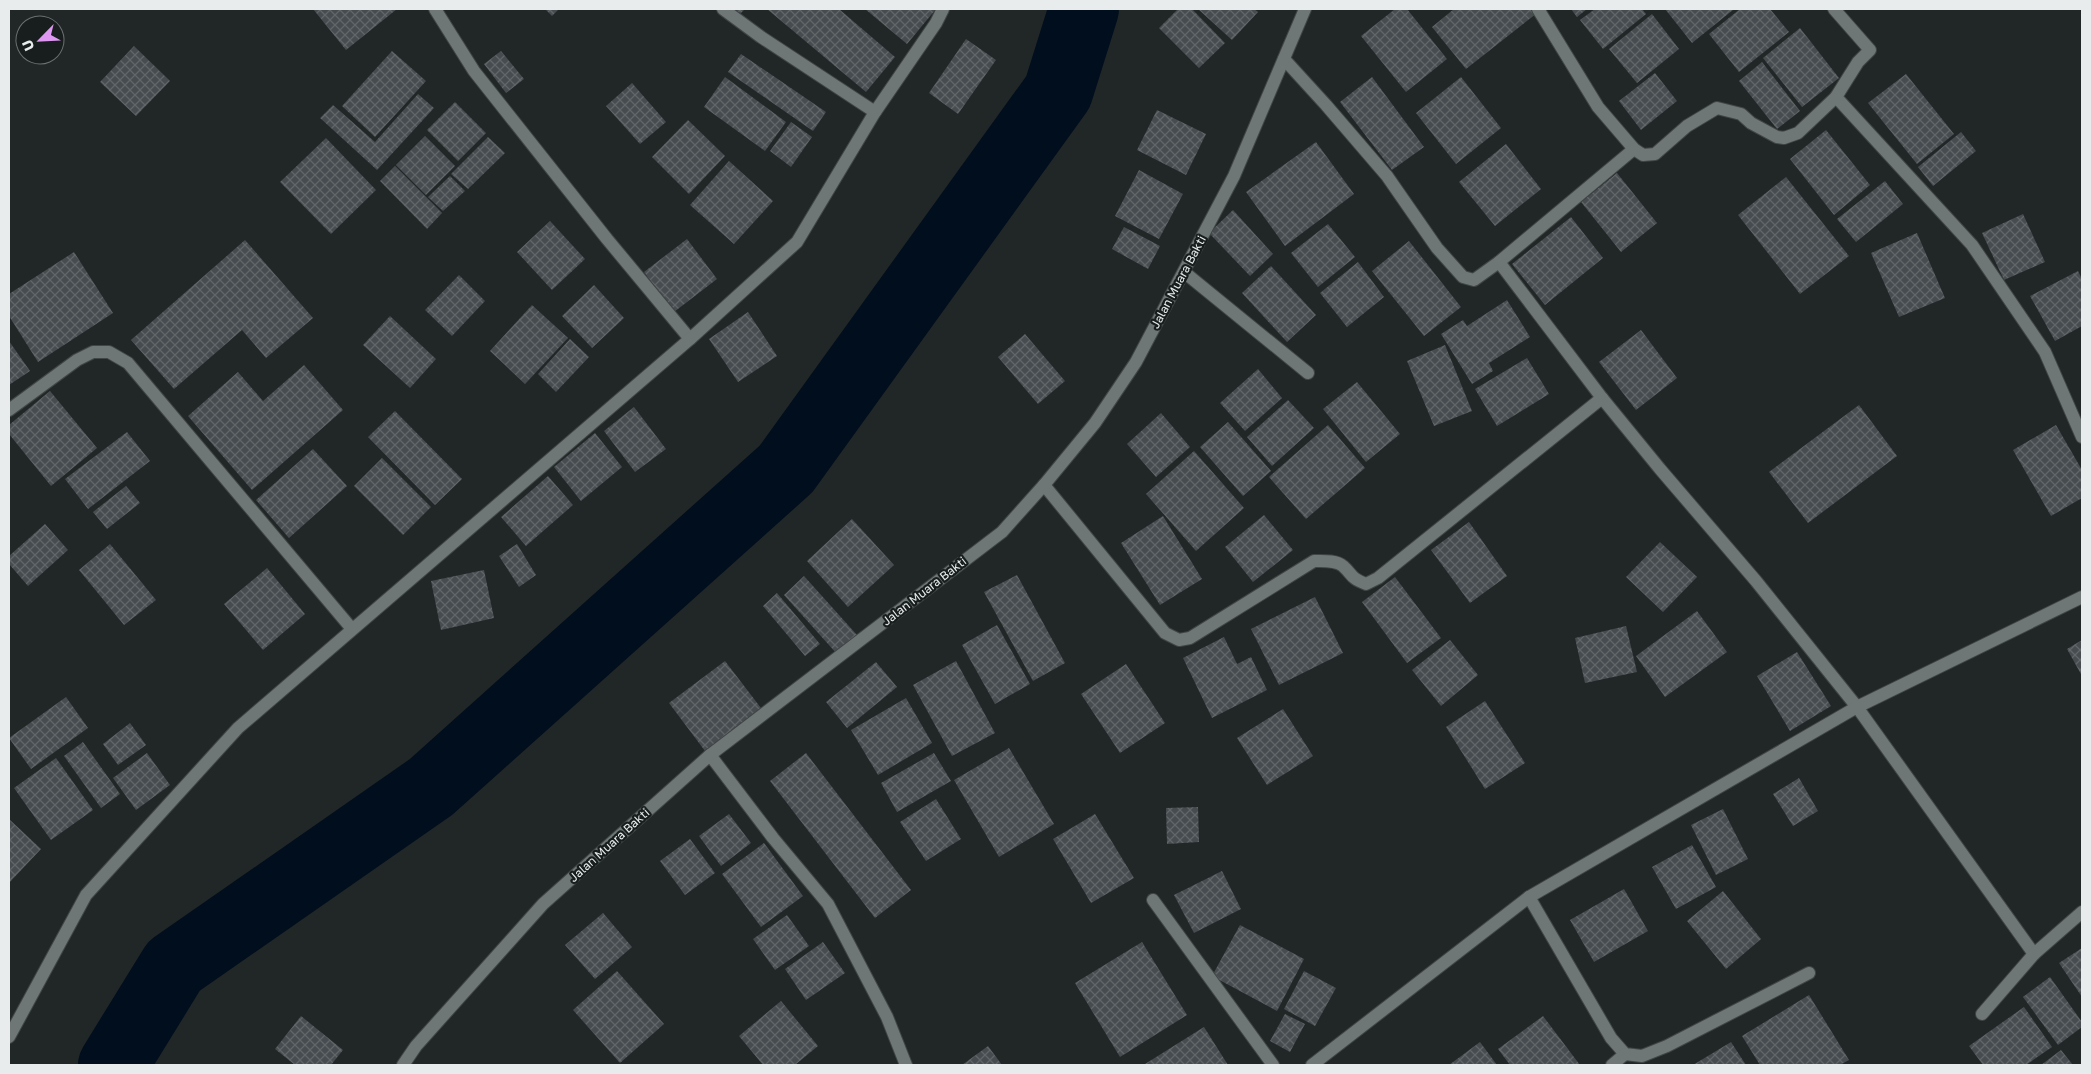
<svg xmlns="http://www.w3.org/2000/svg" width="2091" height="1074" viewBox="0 0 2091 1074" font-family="'Golos Text',sans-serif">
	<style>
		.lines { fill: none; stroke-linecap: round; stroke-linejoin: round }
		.river { stroke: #000e1d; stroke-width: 70 }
		.building { fill: url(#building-cross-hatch) }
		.street-casing { stroke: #404545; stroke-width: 14 }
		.secondary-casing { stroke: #404545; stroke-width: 14 }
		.street { stroke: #6f7676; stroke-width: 12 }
		.secondary { stroke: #6f7676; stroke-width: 12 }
		.labels { text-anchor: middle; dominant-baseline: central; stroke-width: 4.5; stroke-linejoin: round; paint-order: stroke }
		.street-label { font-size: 12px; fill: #e8eced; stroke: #181e1e }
	</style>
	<defs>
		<pattern id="building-cross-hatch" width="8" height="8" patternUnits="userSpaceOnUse" patternTransform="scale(1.25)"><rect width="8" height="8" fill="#464c4f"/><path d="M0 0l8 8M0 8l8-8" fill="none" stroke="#616669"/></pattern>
	</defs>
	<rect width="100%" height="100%" fill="#212727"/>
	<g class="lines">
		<path class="river" d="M113,1065L174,966L431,787L786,469L1058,92L1084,9"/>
	</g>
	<g class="building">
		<path d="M313,9H397L346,50Z"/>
		<path d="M545,9H559L552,16Z"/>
		<path d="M735,9H745L740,14Z"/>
		<path d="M767,9H839L895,57L866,92Z"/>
		<path d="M865,9H936L907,44Z"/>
		<path d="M1178,9H1192L1225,43L1199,68L1159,28Z"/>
		<path d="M1198,9H1254L1258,12L1232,40Z"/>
		<path d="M1395,9H1407L1447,59L1406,92L1361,36Z"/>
		<path d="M1454,9H1534L1537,13L1466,69L1432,27Z"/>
		<path d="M1571,9H1587L1577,17Z"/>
		<path d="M1595,9H1642L1646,14L1603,49L1580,20Z"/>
		<path d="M1665,9H1732L1733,10L1692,43Z"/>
		<path d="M1740,9H1770L1789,32L1739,72L1709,34Z"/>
		<path d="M1652,14L1679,49L1637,83L1609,49Z"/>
		<path d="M1800,28L1839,78L1802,107L1763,58Z"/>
		<path d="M966,39L996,60L958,114L929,93Z"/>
		<path d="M134,46L170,81L136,116L100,82Z"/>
		<path d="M392,51L426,81L375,137L342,106Z"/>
		<path d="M501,51L524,79L506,93L484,64Z"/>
		<path d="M741,54L826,112L813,131L728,72Z"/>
		<path d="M1762,62L1800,111L1777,129L1739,81Z"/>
		<path d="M1655,73L1677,101L1641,130L1619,101Z"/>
		<path d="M1906,74L1954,134L1917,164L1868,103Z"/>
		<path d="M725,77L786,122L765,151L704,107Z"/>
		<path d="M1372,77L1424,147L1392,170L1340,102Z"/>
		<path d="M1461,77L1501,128L1456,164L1416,113Z"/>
		<path d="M632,83L666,122L640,144L606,106Z"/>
		<path d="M418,94L434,108L377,170L320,118L333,105L375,142Z"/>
		<path d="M455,102L486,133L458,161L427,130Z"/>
		<path d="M1157,110L1206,134L1186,175L1137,150Z"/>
		<path d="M688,120L725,156L689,194L652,157Z"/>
		<path d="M791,122L812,137L791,167L770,151Z"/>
		<path d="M1826,130L1870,185L1834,215L1790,159Z"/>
		<path d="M1961,132L1976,151L1933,186L1918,167Z"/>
		<path d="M425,136L455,166L426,195L396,165Z"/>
		<path d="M488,137L505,153L468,189L451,174Z"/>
		<path d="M326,138L376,190L331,234L280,182Z"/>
		<path d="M1316,142L1354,194L1285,246L1246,192Z"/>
		<path d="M1506,144L1541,189L1495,226L1459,182Z"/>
		<path d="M729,161L773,201L734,244L690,205Z"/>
		<path d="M395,166L442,213L427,229L380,181Z"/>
		<path d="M1139,170L1183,194L1159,239L1115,216Z"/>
		<path d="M1617,173L1657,223L1621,252L1581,202Z"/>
		<path d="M450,176L465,191L443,211L428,197Z"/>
		<path d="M1786,177L1849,256L1800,294L1738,215Z"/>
		<path d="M1885,181L1903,204L1856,242L1837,219Z"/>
		<path d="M1233,210L1273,254L1250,276L1209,233Z"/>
		<path d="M2023,214L2045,262L2004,280L1982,233Z"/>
		<path d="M1571,217L1603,258L1545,305L1512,264Z"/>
		<path d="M550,221L585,259L552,290L517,252Z"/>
		<path d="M1328,224L1355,257L1318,287L1291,253Z"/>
		<path d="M1124,227L1160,246L1148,269L1112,249Z"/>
		<path d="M1917,233L1945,298L1899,317L1871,253Z"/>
		<path d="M687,239L717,279L674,312L644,272Z"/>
		<path d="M245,240L313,318L266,358L242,330L174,389L131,340Z"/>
		<path d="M1409,241L1461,307L1424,336L1372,271Z"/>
		<path d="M74,252L113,313L38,362L9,316V294Z"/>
		<path d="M1358,262L1384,297L1347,327L1320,293Z"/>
		<path d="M1271,266L1316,315L1287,342L1242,293Z"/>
		<path d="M2078,271L2082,279V326L2055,341L2030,296Z"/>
		<path d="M459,275L485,301L452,336L425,310Z"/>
		<path d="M594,285L624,318L592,348L562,316Z"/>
		<path d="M1507,300L1530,337L1489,363L1493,371L1472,384L1441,334L1463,320L1467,326Z"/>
		<path d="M532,305L568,338L525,384L490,351Z"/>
		<path d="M748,312L777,356L738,382L709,339Z"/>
		<path d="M390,316L436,359L410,388L363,345Z"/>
		<path d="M1641,330L1677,378L1636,410L1599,362Z"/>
		<path d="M1025,334L1065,381L1038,404L998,357Z"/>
		<path d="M570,339L589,357L556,392L538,374Z"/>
		<path d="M9,341L30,371L9,385Z"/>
		<path d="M1445,345L1472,411L1434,426L1407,361Z"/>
		<path d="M1527,358L1549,394L1497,426L1475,389Z"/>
		<path d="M304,365L343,410L252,490L188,416L238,372L263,401Z"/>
		<path d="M1258,369L1282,398L1245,431L1220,403Z"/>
		<path d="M1357,382L1400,434L1366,462L1323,409Z"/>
		<path d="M50,391L97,448L51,486L9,434V425Z"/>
		<path d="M1288,400L1314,428L1272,466L1247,437Z"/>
		<path d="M1859,405L1897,456L1808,523L1769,472Z"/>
		<path d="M634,407L666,449L635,472L604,431Z"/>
		<path d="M395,411L462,479L435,505L368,437Z"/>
		<path d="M1161,413L1190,447L1156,477L1127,444Z"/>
		<path d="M1228,422L1271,471L1243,496L1200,447Z"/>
		<path d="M1328,425L1365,468L1306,519L1269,477Z"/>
		<path d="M2056,425L2082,470V498L2051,516L2013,450Z"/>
		<path d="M127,432L150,461L88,509L65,479Z"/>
		<path d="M595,433L622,467L581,501L554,467Z"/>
		<path d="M313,449L347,486L289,538L256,500Z"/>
		<path d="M1194,451L1244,508L1196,551L1146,494Z"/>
		<path d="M382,458L431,507L403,535L354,486Z"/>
		<path d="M548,476L573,505L526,546L501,517Z"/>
		<path d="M126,486L140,503L107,529L93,512Z"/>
		<path d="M1264,515L1293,550L1253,582L1225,547Z"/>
		<path d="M1163,516L1202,579L1160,605L1121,543Z"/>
		<path d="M852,519L894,565L848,607L807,561Z"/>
		<path d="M1469,522L1507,576L1470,603L1431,550Z"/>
		<path d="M45,524L68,550L28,586L9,564V556Z"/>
		<path d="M1660,542L1697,577L1663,612L1626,577Z"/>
		<path d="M110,544L156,600L124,625L79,570Z"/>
		<path d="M517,544L536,575L519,587L499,556Z"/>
		<path d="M267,568L305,614L263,650L224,604Z"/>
		<path d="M484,570L494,618L441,630L431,581Z"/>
		<path d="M1017,575L1065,663L1033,681L984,592Z"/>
		<path d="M804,576L857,635L837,654L784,595Z"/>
		<path d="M1395,577L1441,638L1407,663L1362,602Z"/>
		<path d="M777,593L820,644L805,656L763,606Z"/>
		<path d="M1315,597L1343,653L1279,685L1251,629Z"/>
		<path d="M1697,611L1727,652L1665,697L1636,656Z"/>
		<path d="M997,625L1030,684L995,704L962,645Z"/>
		<path d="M1626,626L1637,672L1585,683L1575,638Z"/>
		<path d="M1224,637L1237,664L1251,657L1267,690L1212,718L1183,658Z"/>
		<path d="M1450,640L1478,675L1441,706L1412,670Z"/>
		<path d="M2082,640V676L2067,649Z"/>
		<path d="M1797,652L1831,706L1790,731L1757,676Z"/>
		<path d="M725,661L761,708L705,751L669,703Z"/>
		<path d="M956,661L995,733L952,756L913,685Z"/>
		<path d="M876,662L897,687L847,728L826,702Z"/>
		<path d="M1126,664L1165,723L1120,753L1081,694Z"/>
		<path d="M66,697L88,728L31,769L9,738Z"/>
		<path d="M906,698L932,743L878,775L851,730Z"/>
		<path d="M1485,701L1525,763L1485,789L1446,727Z"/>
		<path d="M1283,709L1313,756L1267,785L1237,738Z"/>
		<path d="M130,723L146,745L118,765L103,744Z"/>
		<path d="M83,742L120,794L101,808L64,756Z"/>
		<path d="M1009,748L1054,824L999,857L954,780Z"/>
		<path d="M147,753L170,785L136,810L113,778Z"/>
		<path d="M806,753L911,890L875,918L770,781Z"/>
		<path d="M934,753L951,781L897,812L881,783Z"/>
		<path d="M56,758L93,810L51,840L14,788Z"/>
		<path d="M1799,778L1818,811L1793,826L1773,794Z"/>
		<path d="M936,799L961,839L926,861L900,822Z"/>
		<path d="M1198,807L1199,842L1167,844L1166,808Z"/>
		<path d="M1723,809L1748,859L1716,875L1691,825Z"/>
		<path d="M729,814L751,843L721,866L699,836Z"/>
		<path d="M1095,814L1134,878L1091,903L1053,839Z"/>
		<path d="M9,819L41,849L9,883Z"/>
		<path d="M690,839L715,873L685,895L660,861Z"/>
		<path d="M764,843L803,896L761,927L722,874Z"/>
		<path d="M1692,845L1716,887L1676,909L1652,867Z"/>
		<path d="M1222,871L1241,909L1194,933L1174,895Z"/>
		<path d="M1624,889L1648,931L1594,962L1570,920Z"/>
		<path d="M1723,891L1761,939L1726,969L1687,921Z"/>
		<path d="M603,913L632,947L595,979L565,945Z"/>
		<path d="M787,915L809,946L775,970L753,939Z"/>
		<path d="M1240,925L1304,959L1277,1011L1212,976Z"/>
		<path d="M823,942L845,973L806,1000L785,969Z"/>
		<path d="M1142,942L1187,1015L1120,1057L1075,983Z"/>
		<path d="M2082,948V997L2059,963Z"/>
		<path d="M617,971L664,1024L620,1063L573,1010Z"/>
		<path d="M1304,971L1336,988L1315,1026L1284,1009Z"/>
		<path d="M2050,977L2082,1022V1027L2058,1045L2023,997Z"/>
		<path d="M1809,995L1849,1060L1840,1065H1760L1742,1036Z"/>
		<path d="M781,1001L818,1046L795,1065H763L739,1036Z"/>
		<path d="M2024,1007L2052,1047L2026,1065H1983L1969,1046Z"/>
		<path d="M1285,1014L1305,1024L1290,1052L1270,1041Z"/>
		<path d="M301,1016L343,1050L331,1065H295L275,1049Z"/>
		<path d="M1543,1016L1580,1065H1510L1498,1049Z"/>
		<path d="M1204,1027L1228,1065H1146L1145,1064Z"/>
		<path d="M1480,1042L1497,1065H1449Z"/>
		<path d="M1731,1042L1746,1065H1693Z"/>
		<path d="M988,1046L1002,1065H962Z"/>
		<path d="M2061,1050L2073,1065H2041Z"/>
	</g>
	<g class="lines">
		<defs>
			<g id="street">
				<path d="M435,9L474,71L607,239L690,339"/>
				<path d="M723,9L761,37L875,112"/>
				<path d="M1538,9L1598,107L1634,149L1643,155L1655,154L1687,126L1717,108L1741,114L1751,123L1777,137L1784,138L1798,133L1836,97"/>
				<path d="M1834,9L1870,50L1858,62L1836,97L1972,245L2045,352L2082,437"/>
				<path d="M1284,59L1326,105L1387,176L1437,248L1463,277L1474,280L1499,262L1602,398L1660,469L1756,581L1857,707L2034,954L1982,1014"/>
				<path d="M1499,262L1634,149"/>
				<path d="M1184,272L1308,373"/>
				<path d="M9,410L77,360L93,352H109L128,363L352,629"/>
				<path d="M1044,485L1165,633L1179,640L1190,638L1314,561C1323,561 1336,560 1343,566C1354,576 1349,577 1366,584L1378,578L1602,398"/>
				<path d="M710,755L773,838L828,904L887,1017L906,1065"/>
				<path d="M1529,897L1611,1038L1625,1054L1642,1056L1667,1046L1809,973"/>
				<path d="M1153,900L1273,1065"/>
				<path d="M2034,954L2082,912"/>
				<path d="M9,1037L86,895L238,728L690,339L797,242L875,112L936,23L943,9"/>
				<path d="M1312,1065L1529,897L1857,707L2082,597"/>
				<path d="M1612,1065L1625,1054"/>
			</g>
			<path id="secondary" d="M403,1065L416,1046L543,904L710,755L1002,532L1044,485L1095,423L1136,362L1234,176L1305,9"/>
		</defs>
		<use href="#street" class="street-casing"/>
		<use href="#secondary" class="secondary-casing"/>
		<use href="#street" class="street"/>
		<use href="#secondary" class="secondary"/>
	</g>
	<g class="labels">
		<g class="street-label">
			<text transform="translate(1178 282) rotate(-62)">Jalan Muara Bakti</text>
			<text transform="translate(924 591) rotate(-38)">Jalan Muara Bakti</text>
			<text transform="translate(609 845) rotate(-42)">Jalan Muara Bakti</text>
		</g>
	</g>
	<rect width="2091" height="1074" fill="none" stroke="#e8eced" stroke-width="20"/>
	<g transform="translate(40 40) rotate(246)"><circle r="24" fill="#181e1e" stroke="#6b7071"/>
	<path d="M0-4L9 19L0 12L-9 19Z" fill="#de98f2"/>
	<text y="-8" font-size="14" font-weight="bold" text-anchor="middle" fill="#e8eced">U</text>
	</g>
</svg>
